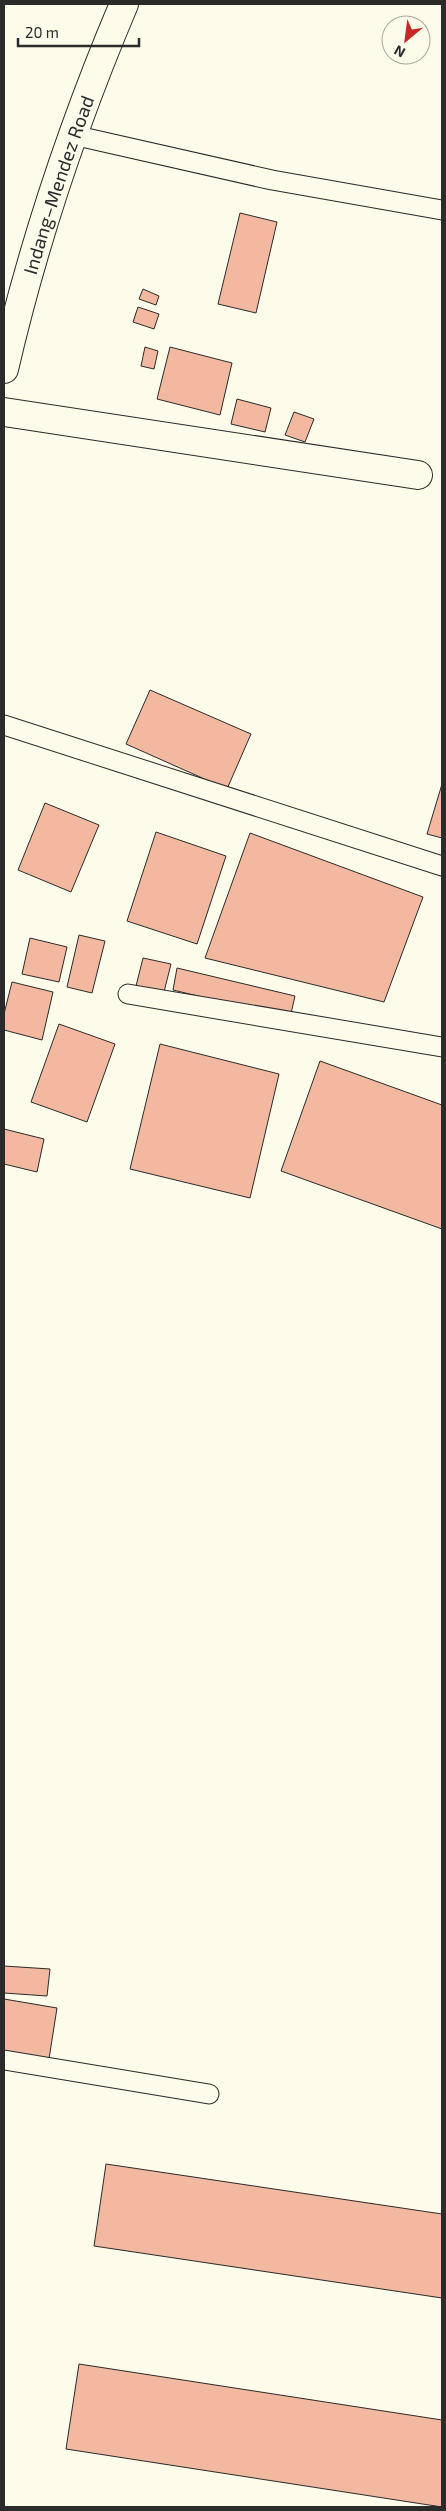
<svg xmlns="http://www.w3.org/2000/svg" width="446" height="2511" viewBox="0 0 446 2511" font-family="'Exo 2',sans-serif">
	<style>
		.building { fill: #f2b8a0; stroke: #2b2b2b }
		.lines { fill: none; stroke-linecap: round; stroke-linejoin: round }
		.service-casing { stroke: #2b2b2b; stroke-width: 21 }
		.minor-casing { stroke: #2b2b2b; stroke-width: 30 }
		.primary-casing { stroke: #2b2b2b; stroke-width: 30 }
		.service { stroke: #fdfbea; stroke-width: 19 }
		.minor { stroke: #fdfbea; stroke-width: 28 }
		.primary { stroke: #fdfbea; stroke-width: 28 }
		.labels { text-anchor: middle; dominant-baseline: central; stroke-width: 4; stroke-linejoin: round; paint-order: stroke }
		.street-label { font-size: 19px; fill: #2b2b2b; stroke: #fdfbea }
	</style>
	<rect width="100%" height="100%" fill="#fdfbea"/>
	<g class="building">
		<path d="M240,213L277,222L256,313L218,304Z"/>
		<path d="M143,289L159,296L156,305L139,299Z"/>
		<path d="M138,307L159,314L154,329L133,322Z"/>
		<path d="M145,347L158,351L154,369L141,366Z"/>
		<path d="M170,347L232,363L220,415L157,399Z"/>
		<path d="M237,399L271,408L265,432L231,424Z"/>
		<path d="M294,412L314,419L305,442L285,435Z"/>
		<path d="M150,690L251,734L227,789L126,744Z"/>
		<path d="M442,784V838L427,834Z"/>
		<path d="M45,803L99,825L71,892L18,870Z"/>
		<path d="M156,832L226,856L197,944L127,921Z"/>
		<path d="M250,833L423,897L384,1002L205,958Z"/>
		<path d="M79,935L105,941L92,993L67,987Z"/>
		<path d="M30,938L67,947L59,982L22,974Z"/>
		<path d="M143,958L171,964L164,992L136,986Z"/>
		<path d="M177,968L295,996L290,1018L173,990Z"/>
		<path d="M12,982L53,992L42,1040L4,1030V1014Z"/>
		<path d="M59,1024L115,1044L87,1122L31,1102Z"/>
		<path d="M160,1044L279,1074L250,1198L130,1169Z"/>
		<path d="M320,1061L442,1105V1229L281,1171Z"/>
		<path d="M4,1129L44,1139L37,1172L4,1164Z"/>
		<path d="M4,1966L50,1969L47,1996L4,1993Z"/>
		<path d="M4,1999L57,2008L49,2059L4,2052Z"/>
		<path d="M106,2164L442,2214V2298L94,2246Z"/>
		<path d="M79,2364L442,2420V2507L66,2449Z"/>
	</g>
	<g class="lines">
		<defs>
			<g id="service">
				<path d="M73,135L272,180L442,210"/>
				<path d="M4,725L442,866"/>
				<path d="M128,994L442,1047"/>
				<path d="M4,2060L209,2094"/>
			</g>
			<path id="minor" d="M4,412L418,475"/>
			<g id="primary">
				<path id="s1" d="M4,369C33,244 74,122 124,4"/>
			</g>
		</defs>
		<use href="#service" class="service-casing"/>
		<use href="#minor" class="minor-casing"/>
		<use href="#primary" class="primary-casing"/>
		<use href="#service" class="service"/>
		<use href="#minor" class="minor"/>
		<use href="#primary" class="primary"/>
	</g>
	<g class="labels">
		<g class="street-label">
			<text stroke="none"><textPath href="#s1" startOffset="192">Indang–Mendez Road</textPath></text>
		</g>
	</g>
	<rect width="446" height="2511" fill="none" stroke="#2b2b2b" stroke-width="10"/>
	<g transform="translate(406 40) rotate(209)"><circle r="24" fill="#fdfbea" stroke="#a9a89e"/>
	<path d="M0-4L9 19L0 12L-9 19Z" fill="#c62828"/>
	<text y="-8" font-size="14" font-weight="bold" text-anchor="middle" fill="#2b2b2b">N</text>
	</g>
	<path d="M18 38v8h121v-8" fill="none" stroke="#2b2b2b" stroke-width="2.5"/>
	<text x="25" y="38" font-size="15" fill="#2b2b2b" stroke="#fdfbea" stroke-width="4" paint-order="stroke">20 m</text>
</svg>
